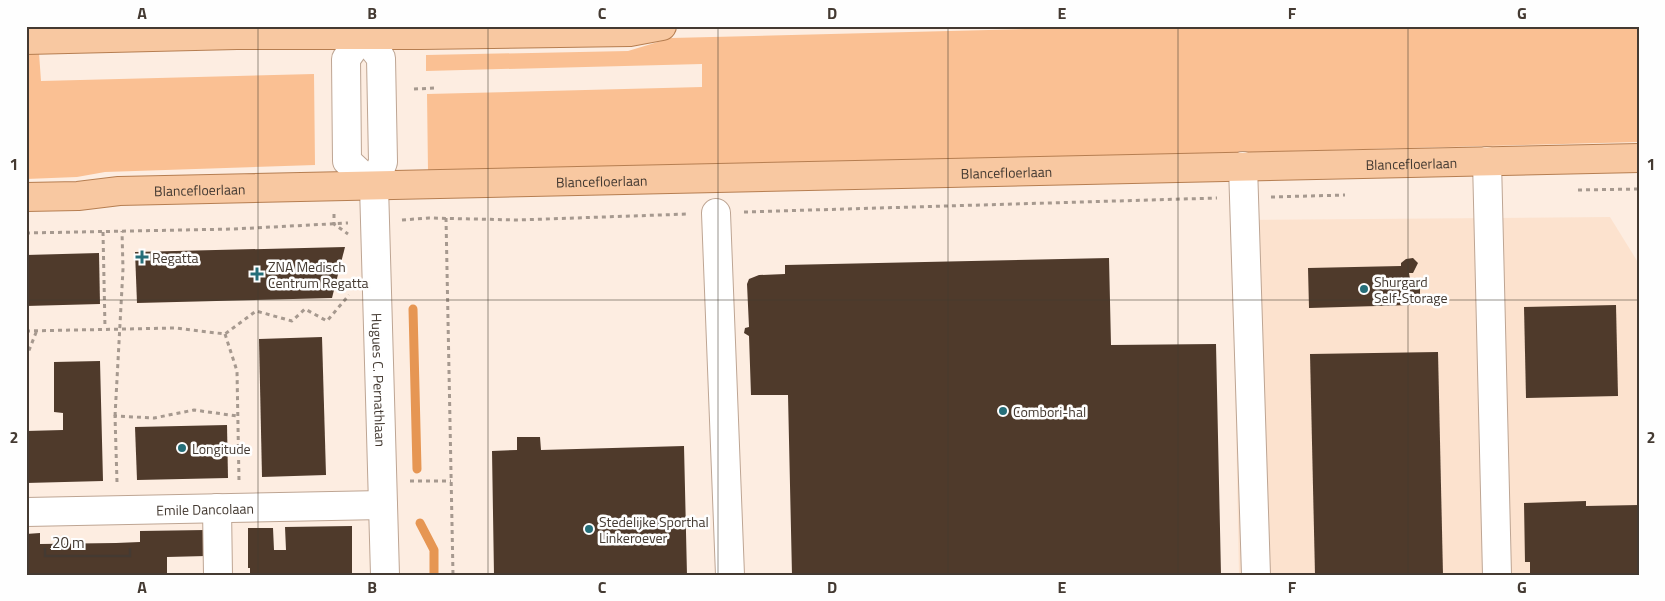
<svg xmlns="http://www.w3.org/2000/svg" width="1665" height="601" viewBox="0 0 1665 601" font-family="'Titillium Web',sans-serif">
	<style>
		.built { fill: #fce2ce }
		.green { fill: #fac093 }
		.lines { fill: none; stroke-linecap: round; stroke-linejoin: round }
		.stream { stroke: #e69653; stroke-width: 9 }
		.building { fill: #4f3a2b }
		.minor-casing { stroke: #bea593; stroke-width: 30 }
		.major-casing { stroke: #b67e51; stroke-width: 30 }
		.path { stroke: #a6998f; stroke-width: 3; stroke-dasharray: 4 4; stroke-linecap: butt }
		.minor { stroke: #fff; stroke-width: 28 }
		.major { stroke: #f8c8a1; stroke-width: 28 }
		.grid { fill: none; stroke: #443a32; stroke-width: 1; stroke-opacity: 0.55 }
		.poi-dot { fill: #256e79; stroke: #fefefe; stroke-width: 2 }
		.labels { text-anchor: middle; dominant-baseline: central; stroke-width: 5; stroke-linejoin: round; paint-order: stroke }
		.street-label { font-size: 14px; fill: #443a32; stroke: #fefefe }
		.poi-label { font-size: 14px; fill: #443a32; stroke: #fefefe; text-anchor: start }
		.neatline { fill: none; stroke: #443a32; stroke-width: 2 }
		.grid-label { font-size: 16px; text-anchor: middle; font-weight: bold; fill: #443a32 }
	</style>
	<rect width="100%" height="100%" fill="#fdede1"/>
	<path class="built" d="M1610,217L1639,264V575H1239L1232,220Z"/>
	<g class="green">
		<path d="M1141,26H1639V142L708,166L428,171L427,94L702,87V64L426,71V55L628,51L671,38Z"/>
		<path d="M26,53H39L41,81L314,74L315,165L105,172L77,177L26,179Z"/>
	</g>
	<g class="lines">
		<g class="stream">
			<path d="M413,309L417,469"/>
			<path d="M420,523L434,550V575"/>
		</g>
	</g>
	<g class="building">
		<path d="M345,247L332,298L137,303L135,252Z"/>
		<path d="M99,253L100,304L26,306V255Z"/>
		<path d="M1109,258L1111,345L1216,344L1221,575H792L788,395H751L749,336L744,333L745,328L749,327L747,284L749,279L759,275L785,274V265Z"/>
		<path d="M1413,258L1418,263L1413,273H1409L1410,279H1420V298L1411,299V305L1309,308L1308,268L1401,266V263L1406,259Z"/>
		<path d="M1616,305L1618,396L1526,398L1524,307Z"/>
		<path d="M322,337L326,475L262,477L259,339Z"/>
		<path d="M1438,352L1443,575H1315L1310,354Z"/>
		<path d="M100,361L103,481L26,483V431L63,430V413L54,412V362Z"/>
		<path d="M227,425L228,478L137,480L135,427Z"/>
		<path d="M517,437H540L541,450L684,446L687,575H494L492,451L517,450Z"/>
		<path d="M1586,501V506L1639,505V575H1530V562H1525L1524,503Z"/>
		<path d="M352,526V575H250V568H248V528H273L274,550H286L285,527Z"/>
		<path d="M206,530V556L167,557V573H141V575H26V534L40,533V544L116,543L140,542V531Z"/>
	</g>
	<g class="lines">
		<defs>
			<g id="minor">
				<path d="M1487,161L1497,575"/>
				<path d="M1243,166L1256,575"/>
				<path id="s1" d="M374,186L347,161L346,59L363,35L381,58L383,162L374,186L385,575"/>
				<path d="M716,213L730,575"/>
				<path d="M217,508L218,575"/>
				<path id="s2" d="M26,512L383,505"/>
			</g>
			<g id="major">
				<path d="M26,40L237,35H421L630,32L662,26"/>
				<path id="s3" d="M26,197L78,196L119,191L1639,158"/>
			</g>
		</defs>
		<use href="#minor" class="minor-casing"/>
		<use href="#major" class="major-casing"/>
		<g class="path">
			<path d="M414,89L436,88"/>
			<path d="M1578,190L1639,189"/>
			<path d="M1271,197L1345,195"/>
			<path d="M744,212L1217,198"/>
			<path d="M334,214V224L348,234"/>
			<path d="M446,218L453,575"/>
			<path d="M402,220L429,218L518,220L688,214"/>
			<path d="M103,232L105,328"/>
			<path d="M26,233L234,229L348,223"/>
			<path d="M26,331L175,328L225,334L256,311L292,321L305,309L327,321L349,295"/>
			<path d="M225,334L237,371L239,481"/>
			<path d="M26,358L37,330"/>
			<path d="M115,416L123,269L122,231"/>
			<path d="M410,481H451"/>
			<path d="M117,482L115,416L154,418L194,410L237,416"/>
		</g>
		<use href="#minor" class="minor"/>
		<use href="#major" class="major"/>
	</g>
	<path class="grid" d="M258,26V575M488,26V575M718,26V575M948,26V575M1178,26V575M1408,26V575M26,300H1639"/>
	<g class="poi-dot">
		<path d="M139.5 249.5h5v5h5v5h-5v5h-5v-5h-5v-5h5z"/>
		<path d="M254.5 266.5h5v5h5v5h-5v5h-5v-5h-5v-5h5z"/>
		<circle cx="1364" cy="289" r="5"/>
		<circle cx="1003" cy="411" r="5"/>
		<circle cx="182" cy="448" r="5"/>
		<circle cx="589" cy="529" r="5"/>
	</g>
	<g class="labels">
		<g class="street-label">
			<text stroke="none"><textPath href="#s3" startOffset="1386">Blancefloerlaan</textPath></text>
			<text stroke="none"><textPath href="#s3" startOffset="981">Blancefloerlaan</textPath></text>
			<text stroke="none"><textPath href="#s3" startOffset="576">Blancefloerlaan</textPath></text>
			<text stroke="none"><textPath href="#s3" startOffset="174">Blancefloerlaan</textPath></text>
			<text stroke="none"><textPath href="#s1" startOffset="521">Hugues C. Pernathlaan</textPath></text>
			<text stroke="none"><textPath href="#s2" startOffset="179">Emile Dancolaan</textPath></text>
		</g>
		<g class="poi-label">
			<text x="152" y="257">Regatta</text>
			<text x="268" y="266">ZNA Medisch<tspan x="268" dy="16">Centrum Regatta</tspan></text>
			<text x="1374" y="281">Shurgard<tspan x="1374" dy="16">Self-Storage</tspan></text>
			<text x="1013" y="411">Combori-hal</text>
			<text x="192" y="448">Longitude</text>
			<text x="599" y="521">Stedelijke Sporthal<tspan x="599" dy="16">Linkeroever</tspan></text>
		</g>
	</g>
	<rect width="1665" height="601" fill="none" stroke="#fefefe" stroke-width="55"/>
	<path d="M45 548v8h85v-8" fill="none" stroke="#443a32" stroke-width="2.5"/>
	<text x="52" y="548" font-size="15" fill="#443a32" stroke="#fefefe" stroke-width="4" paint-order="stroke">20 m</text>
	<rect x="28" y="28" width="1610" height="546" class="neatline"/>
	<g class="grid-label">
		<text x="142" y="19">A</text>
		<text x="372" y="19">B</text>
		<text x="602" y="19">C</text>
		<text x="832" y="19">D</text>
		<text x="1062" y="19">E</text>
		<text x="1292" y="19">F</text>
		<text x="1522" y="19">G</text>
		<text x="14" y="170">1</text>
		<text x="1651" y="170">1</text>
		<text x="14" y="443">2</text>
		<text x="1651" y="443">2</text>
		<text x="142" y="593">A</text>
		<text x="372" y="593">B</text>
		<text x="602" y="593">C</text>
		<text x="832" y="593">D</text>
		<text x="1062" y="593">E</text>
		<text x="1292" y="593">F</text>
		<text x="1522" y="593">G</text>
	</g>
</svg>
